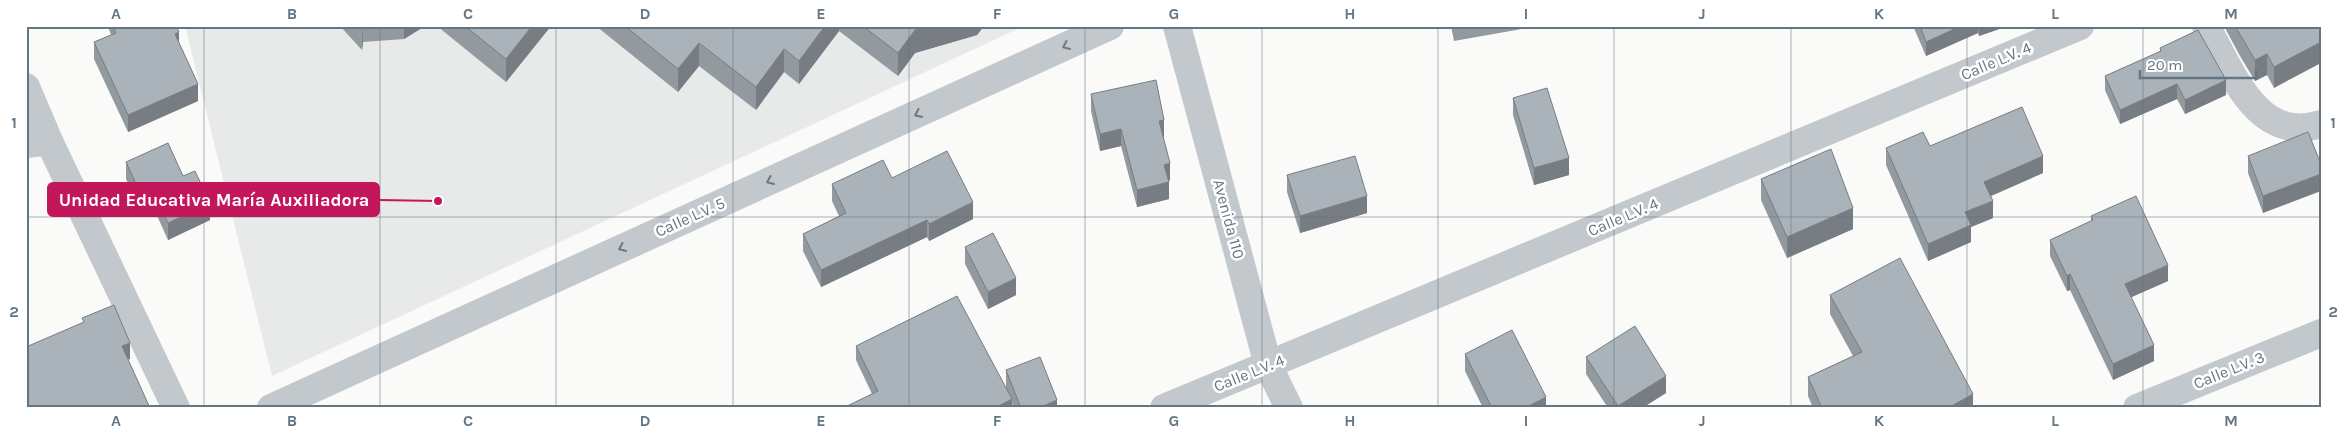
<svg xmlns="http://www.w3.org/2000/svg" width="2347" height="434" viewBox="0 0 2347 434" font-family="Karla,sans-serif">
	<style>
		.built { fill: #e8e9e9 }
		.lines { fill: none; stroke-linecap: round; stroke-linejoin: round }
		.minor { stroke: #c3c8cc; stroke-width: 28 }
		.wall { fill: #929a9f }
		.shaded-wall { fill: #777d82 }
		.building { fill: #aab3b9; stroke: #777d82 }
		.oneway { stroke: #6a7a87 }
		.grid { fill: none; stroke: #657683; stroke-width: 1; stroke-opacity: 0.55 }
		.labels { text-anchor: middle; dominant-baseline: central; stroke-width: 5; stroke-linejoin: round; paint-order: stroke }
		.street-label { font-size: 16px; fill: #657683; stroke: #fff }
		.leader { fill: none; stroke: #c2185b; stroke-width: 2 }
		.callout-dot { fill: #c2185b; stroke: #fff; stroke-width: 2 }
		.callout { fill: #c2185b; stroke: #c2185b; stroke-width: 2 }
		.callout-label { font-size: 18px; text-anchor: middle; font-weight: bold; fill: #fff }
		.neatline { fill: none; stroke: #657683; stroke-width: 2 }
		.grid-label { font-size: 16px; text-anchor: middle; font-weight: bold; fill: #657683 }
	</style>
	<rect width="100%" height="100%" fill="#fafaf8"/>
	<path class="built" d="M185,26H1024L272,376Z"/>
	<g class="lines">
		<g class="minor">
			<path d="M1177,26L1268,365L1289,408"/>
			<path d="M2206,26C2232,71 2256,144 2321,124"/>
			<path d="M26,87L49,141L176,408"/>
			<path d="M26,144L49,141"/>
			<path d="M271,408L1110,26"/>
			<path d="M1164,408L2080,26"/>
			<path d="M2137,408L2321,333"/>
		</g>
	</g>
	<g class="wall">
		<path d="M108,26H176L179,42L198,101L128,132L94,59V42L111,35Z"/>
		<path d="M340,26H425L404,39L363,42L362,50Z"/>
		<path d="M437,26H551L506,82Z"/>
		<path d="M596,26H984L977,35L915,53L898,76L839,31L799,84L784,72L756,110L699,66L678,92Z"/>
		<path d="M1451,26H1538L1454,41Z"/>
		<path d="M1913,26H2008L1979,36L1978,33L1926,56Z"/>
		<path d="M2226,26H2321L2274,88L2267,75L2255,81L2240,56L2226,30Z"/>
		<path d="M2160,48L2226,95L2185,114L2177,99L2120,124L2105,90V76L2160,52Z"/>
		<path d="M1091,94L1164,137H1163L1170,180L1169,181V199L1137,207L1121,146L1100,151L1091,111Z"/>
		<path d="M1513,98L1569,175L1534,185L1513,115Z"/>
		<path d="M1930,146L2043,173L1991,196L1993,218L1971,227V242L1928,261L1886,165V148Z"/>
		<path d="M2248,156L2321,164L2263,213L2248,173Z"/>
		<path d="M126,162L183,176L210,220L168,240L154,209L142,214L126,179Z"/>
		<path d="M1287,175L1367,213L1300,233L1287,192Z"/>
		<path d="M1761,179L1853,229L1787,258L1761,200Z"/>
		<path d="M832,184L973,219L929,241L927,237L821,287L803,251V234L839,216L832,201Z"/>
		<path d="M2091,216L2168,281L2131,297L2154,361L2113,380L2070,290L2067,291L2050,256V240L2091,221Z"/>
		<path d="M965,247L1016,295L988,309L965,264Z"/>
		<path d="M1830,295L1973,408H1813L1808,396V377L1853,356L1830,314Z"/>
		<path d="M856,346L1006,387V370L1057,408H1014L1012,403V408L872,394L856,360Z"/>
		<path d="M1465,354L1546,408H1483L1465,371Z"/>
		<path d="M1586,357L1666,393L1642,408H1608L1586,374Z"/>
	</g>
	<g class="shaded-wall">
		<path d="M362,26L363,42L362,50Z"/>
		<path d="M404,26H425L404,39Z"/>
		<path d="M532,26H551L506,82V59Z"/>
		<path d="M825,26H839V31L799,84V61Z"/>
		<path d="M927,26H984L977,35L915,53L898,76V53L915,30Z"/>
		<path d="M1961,26H1978V33L1926,56V42Z"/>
		<path d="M1979,26H2008L1979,36Z"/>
		<path d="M179,32V49L175,34Z"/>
		<path d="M2321,42V63L2274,88V67Z"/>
		<path d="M699,43V66L678,92V69Z"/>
		<path d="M784,49V72L756,110V87Z"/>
		<path d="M2267,54V75L2255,81V60Z"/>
		<path d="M2226,80V95L2185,114V100Z"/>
		<path d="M198,84V101L128,132V115Z"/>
		<path d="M2177,84V99L2120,124V110Z"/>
		<path d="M1164,120V137L1159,138V121Z"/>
		<path d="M1121,129V146L1100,151V134Z"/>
		<path d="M2043,156V173L1984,199V182Z"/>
		<path d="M1569,158V175L1534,185V168Z"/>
		<path d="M1170,163V180L1164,182V165Z"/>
		<path d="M2321,174V191L2263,213V196Z"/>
		<path d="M1169,182V199L1137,207V190Z"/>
		<path d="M154,192V209L142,214V197Z"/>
		<path d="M1367,196V213L1300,233V216Z"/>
		<path d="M1993,201V218L1971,227V242L1928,261V244L1965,212Z"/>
		<path d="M973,202V219L929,241V224Z"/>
		<path d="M210,203V220L168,240V223Z"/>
		<path d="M1853,208V229L1787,258V237Z"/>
		<path d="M927,220V237L821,287V270Z"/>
		<path d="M2168,265V281L2125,300V284Z"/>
		<path d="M2070,274V290L2067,291V276Z"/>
		<path d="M1016,278V295L988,309V292Z"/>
		<path d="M130,343V359L122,362V346Z"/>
		<path d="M2154,345V361L2113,380V364Z"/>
		<path d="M1666,376V393L1642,408H1618V406Z"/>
		<path d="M1973,394V408H1948Z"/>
		<path d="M1546,397V408H1525Z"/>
		<path d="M1012,399V408H995Z"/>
		<path d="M1057,400V408H1039Z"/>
	</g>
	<g class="building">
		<path d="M113,26H176L179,32L175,34L198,84L128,115L94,42L116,33Z"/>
		<path d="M465,26H532L506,59Z"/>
		<path d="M625,26H825L799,61L784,49L756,87L699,43L678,69Z"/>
		<path d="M863,26H927L915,30L898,53Z"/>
		<path d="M1920,26H1961L1926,42Z"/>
		<path d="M2235,26H2321V42L2274,67L2267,54L2255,60Z"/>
		<path d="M2198,30L2226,80L2185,100L2177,84L2120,110L2105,76L2161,51L2160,48Z"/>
		<path d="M1156,80L1164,120L1159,121L1170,163L1164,165L1169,182L1137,190L1121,129L1100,134L1091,94Z"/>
		<path d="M1547,88L1569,158L1534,168L1513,98Z"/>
		<path d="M2022,107L2043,156L1984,182L1993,201L1965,212L1971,225L1928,244L1886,148L1923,132L1930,146Z"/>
		<path d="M2308,132L2321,164V174L2263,196L2248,156Z"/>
		<path d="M168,143L183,176L195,171L210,203L168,223L154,192L142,197L126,162Z"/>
		<path d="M1831,149L1853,208L1787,237L1761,179Z"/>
		<path d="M947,151L973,202L929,224L927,220L821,270L803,234L846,213L832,184L883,160L892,178Z"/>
		<path d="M1355,156L1367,196L1300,216L1287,175Z"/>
		<path d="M2136,196L2168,265L2125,284L2154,345L2113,364L2070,274L2067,276L2050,240L2093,220L2091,216Z"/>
		<path d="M993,233L1016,278L988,292L965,247Z"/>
		<path d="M1900,258L1973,394L1948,408H1822L1808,377L1862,352L1830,295Z"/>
		<path d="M957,296L1012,399L995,408H843L878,391L856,346Z"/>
		<path d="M114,305L130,343L122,346L150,408H26V347L84,322L82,318Z"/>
		<path d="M1635,326L1666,376L1618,406L1586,357Z"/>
		<path d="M1512,330L1546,397L1525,408H1492L1465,354Z"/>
		<path d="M1040,357L1057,400L1039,408H1021L1006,370Z"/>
	</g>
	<defs><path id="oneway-chevron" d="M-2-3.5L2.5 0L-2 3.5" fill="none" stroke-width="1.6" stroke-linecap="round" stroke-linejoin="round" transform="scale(1.25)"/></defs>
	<g class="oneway">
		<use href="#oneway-chevron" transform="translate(1066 46) rotate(156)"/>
		<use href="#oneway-chevron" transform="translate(918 114) rotate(156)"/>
		<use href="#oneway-chevron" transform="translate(770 181) rotate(156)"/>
		<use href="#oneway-chevron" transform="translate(622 248) rotate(156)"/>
	</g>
	<path class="grid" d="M204,26V408M380,26V408M556,26V408M733,26V408M909,26V408M1085,26V408M1262,26V408M1438,26V408M1614,26V408M1791,26V408M1967,26V408M2143,26V408M26,217H2321"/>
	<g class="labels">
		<g class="street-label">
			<text transform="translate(1996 61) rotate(-23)">Calle L.V. 4</text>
			<text transform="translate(690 217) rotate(-24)">Calle L.V. 5</text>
			<text transform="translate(1623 217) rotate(-23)">Calle L.V. 4</text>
			<text transform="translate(1229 219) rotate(75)">Avenida 110</text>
			<text transform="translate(2229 370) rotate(-22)">Calle L.V. 3</text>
			<text transform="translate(1249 373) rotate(-22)">Calle L.V. 4</text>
		</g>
	</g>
	<path class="leader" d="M438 201L379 200"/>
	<circle class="callout-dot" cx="438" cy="201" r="5"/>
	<rect class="callout" x="48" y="183" width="331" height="33" rx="5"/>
	<g class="callout-label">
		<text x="214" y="206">Unidad Educativa María Auxiliadora</text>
	</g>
	<rect width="2347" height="434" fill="none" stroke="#ffffff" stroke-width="55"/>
	<path d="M2140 70v8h116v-8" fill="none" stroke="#657683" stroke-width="2.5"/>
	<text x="2147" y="70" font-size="15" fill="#657683" stroke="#ffffff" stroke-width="4" paint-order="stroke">20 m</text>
	<rect x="28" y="28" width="2292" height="378" class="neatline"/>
	<g class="grid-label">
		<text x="116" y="19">A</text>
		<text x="292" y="19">B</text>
		<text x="468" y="19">C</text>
		<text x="645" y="19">D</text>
		<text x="821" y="19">E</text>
		<text x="997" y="19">F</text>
		<text x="1174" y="19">G</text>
		<text x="1350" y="19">H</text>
		<text x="1526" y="19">I</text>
		<text x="1702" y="19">J</text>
		<text x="1879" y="19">K</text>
		<text x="2055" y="19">L</text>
		<text x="2231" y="19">M</text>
		<text x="14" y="128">1</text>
		<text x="2333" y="128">1</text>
		<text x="14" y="317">2</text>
		<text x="2333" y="317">2</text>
		<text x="116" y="426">A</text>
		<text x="292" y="426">B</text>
		<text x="468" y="426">C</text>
		<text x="645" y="426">D</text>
		<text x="821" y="426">E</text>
		<text x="997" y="426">F</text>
		<text x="1174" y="426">G</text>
		<text x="1350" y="426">H</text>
		<text x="1526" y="426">I</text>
		<text x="1702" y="426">J</text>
		<text x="1879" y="426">K</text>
		<text x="2055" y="426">L</text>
		<text x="2231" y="426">M</text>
	</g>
</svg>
